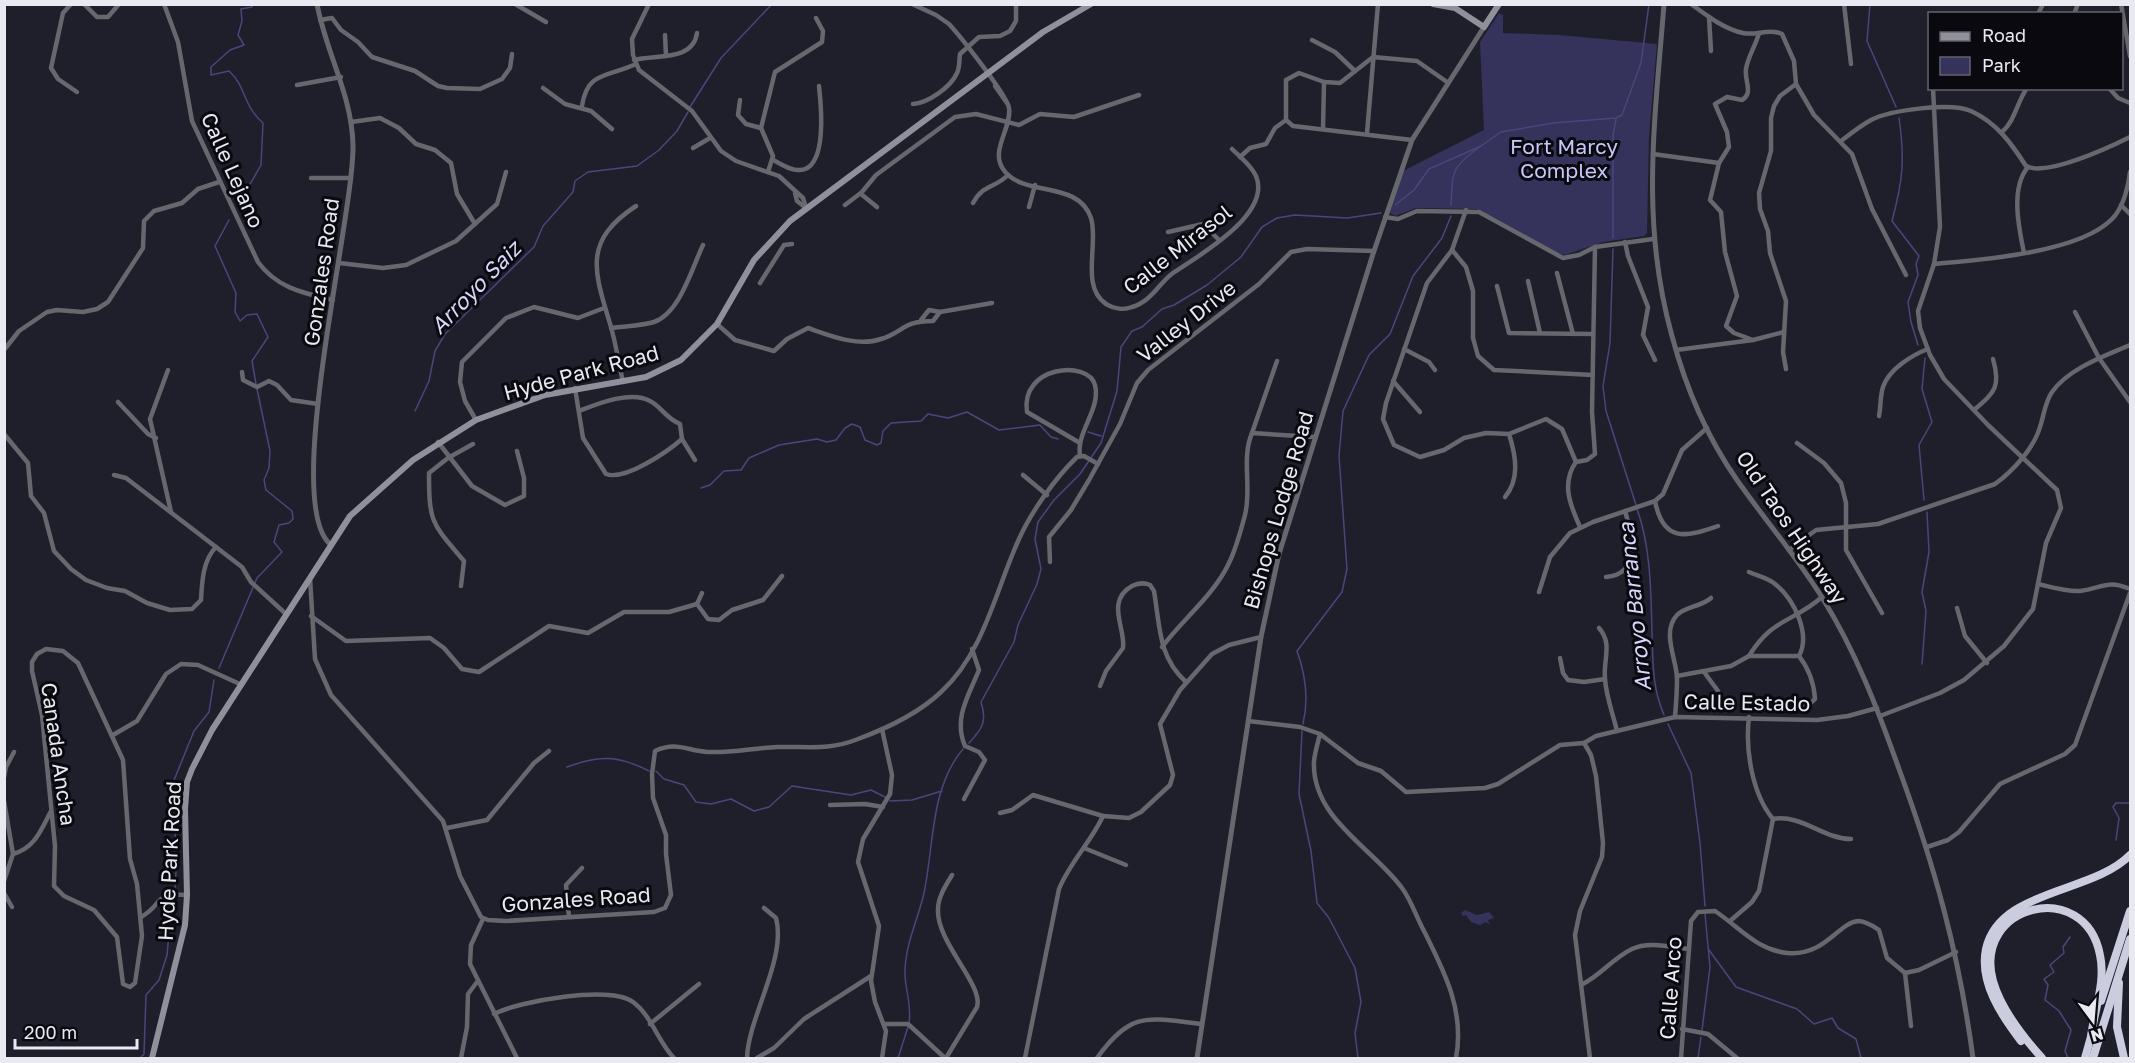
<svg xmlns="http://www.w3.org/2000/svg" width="2135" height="1063" viewBox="0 0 2135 1063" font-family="'Golos Text',sans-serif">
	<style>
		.green { fill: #35325c }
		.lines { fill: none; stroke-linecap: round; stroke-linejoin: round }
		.stream { stroke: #4a467c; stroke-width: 1.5 }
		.minor { stroke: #67676e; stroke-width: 4.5 }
		.tertiary { stroke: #67676e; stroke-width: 5 }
		.secondary { stroke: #90909b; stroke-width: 6 }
		.motorway { stroke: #cbccde; stroke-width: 8 }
		.labels { text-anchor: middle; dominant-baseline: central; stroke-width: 6; stroke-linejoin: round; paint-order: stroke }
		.park-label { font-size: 21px; fill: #c7c6fa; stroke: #09090f }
		.street-label { font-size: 21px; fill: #e9e9f2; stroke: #09090f }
		.water-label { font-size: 22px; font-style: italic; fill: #d6d7fa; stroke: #09090f }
	</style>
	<rect width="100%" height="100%" fill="#1f1f2c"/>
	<g class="green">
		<path d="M1499,13L1503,15V33L1559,35L1657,44L1649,136L1647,233L1644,236L1603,242L1565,255L1551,251L1477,209L1416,208L1395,216L1390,213L1401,172L1484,130L1480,42Z"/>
		<path d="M1465,910L1477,915L1489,912L1494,918L1488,920L1490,925L1486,922L1480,925L1471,922L1466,915L1463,916L1461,913Z"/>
	</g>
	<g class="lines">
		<g class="stream">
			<path d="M1870,4L1867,41L1896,107"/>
			<path d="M690,107L721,58L772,4"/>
			<path d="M1899,118C1905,159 1903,180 1892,221L1919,256L1916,264L1918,275L1908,302L1911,322L1918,345"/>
			<path d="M238,205L261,165L263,123C243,106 246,86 229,71L211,75V67L230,50L244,45L238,35L242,21L241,9L252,7L253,4"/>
			<path d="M1395,205L1414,190L1429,169L1481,146L1501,132L1553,123L1616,118L1622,115L1641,63L1649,4"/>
			<path d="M1451,205C1453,172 1450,169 1478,148"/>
			<path d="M229,220L215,246L236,293L235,312L240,321L247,315L257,314L268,337L252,361L256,384"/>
			<path d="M1613,238V136L1616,119"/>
			<path d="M1613,249L1610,343L1603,386L1606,411L1636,505"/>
			<path d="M415,411L429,381L435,351L445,334L534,247L543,226L573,192L575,181L588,172L637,166L659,150L677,131L688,112"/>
			<path d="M1088,432L1101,436"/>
			<path d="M701,488L710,485L724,471L741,470L749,458L779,445L817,439L827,442L836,440L845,428L852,424L860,427L865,440L877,445L881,443L883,431L891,423L921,421L928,414L948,418L967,412L999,430L1040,425L1051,437L1058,439"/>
			<path d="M1924,500L1919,445L1932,422L1922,389L1925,358"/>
			<path d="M1637,509C1651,547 1651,594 1652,633C1653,663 1652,687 1664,715"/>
			<path d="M1922,664L1926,611L1922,592L1929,552L1927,512"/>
			<path d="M219,668L257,578L282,552L274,542L279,525L289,523L293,519L292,511L266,490L264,480L269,468L270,451L257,389"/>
			<path d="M1303,724C1309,699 1306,676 1297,651L1342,592L1347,569L1339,456L1343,411L1369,355L1390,334L1413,276L1442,238L1451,216"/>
			<path d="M1668,724L1691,773L1700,843L1705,906"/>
			<path d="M1302,731L1299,794L1311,851L1317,903L1329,918L1355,968L1361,1002L1355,1033L1358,1058"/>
			<path d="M969,743C983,728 987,721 981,702L1014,642L1018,625L1037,584L1041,569L1035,539L1038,522L1054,500L1080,474L1101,443L1117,391L1121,347L1132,331L1142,327L1162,309L1174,305L1207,285L1241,257L1262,227L1277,218L1295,215L1347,218L1381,213"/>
			<path d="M567,767C599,755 618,755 649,771"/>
			<path d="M656,771L664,779L684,785L696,802L711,804L731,799L754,811L769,807L792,786L851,795L871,790L885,797"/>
			<path d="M890,801L912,800L942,791"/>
			<path d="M2116,840L2119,818L2113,807L2116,803H2130"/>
			<path d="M175,890L176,872L173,863L176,841L170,790L194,731L209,712L214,680"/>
			<path d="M1709,950L1736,987L1797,1009L1814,1024L1832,1018L1838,1028L1856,1039L1861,1058"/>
			<path d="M909,1023C912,1005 905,990 905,973C905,944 918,920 924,893C934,846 930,788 963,749"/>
			<path d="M1702,1030L1710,967L1705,914"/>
			<path d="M140,1058L144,1054L146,995L159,980L167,955L172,900"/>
			<path d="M898,1058L908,1027"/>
			<path d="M1698,1058L1701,1037"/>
			<path d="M2068,1058L2065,1051L2071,1030L2059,1011L2045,1000L2048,985L2044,979L2054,972L2050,965L2064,953L2063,947L2070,937"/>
		</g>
		<g class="minor">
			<path d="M71,4L63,13L51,68L58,79L77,92"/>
			<path d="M84,4L97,17H108L119,4"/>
			<path d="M164,4L178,42L192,121L258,262C277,288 303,293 333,300"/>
			<path d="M515,4L546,22"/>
			<path d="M649,4L632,39L633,55L639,70L692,111L721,151L736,161L779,176L803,198L806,208"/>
			<path d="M912,4L936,15L949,24C960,36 1007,95 1009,108C1012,128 990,150 1003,169C1022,198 1078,179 1091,218C1099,243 1080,287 1106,304C1114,309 1124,310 1132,307C1152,301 1159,283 1173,273C1200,255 1272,214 1256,176C1251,165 1240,157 1232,149"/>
			<path d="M1691,4C1706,15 1724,29 1743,33C1756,36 1769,28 1782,34L1794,61L1796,84L1780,96L1774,106L1771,118V151L1759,193L1760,209L1768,231L1770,253L1786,301L1783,352L1786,369"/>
			<path d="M1844,4L1851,64"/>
			<path d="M2121,4L2130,56"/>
			<path d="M2038,14L2043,4"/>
			<path d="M2074,14L2078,4"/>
			<path d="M1709,17L1711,51"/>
			<path d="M320,20L332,18L341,30L358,42L372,57L415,71L438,86L447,88L480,89L502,79L510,68L512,54"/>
			<path d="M665,35L666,56"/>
			<path d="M1312,40L1335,52L1355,71"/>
			<path d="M634,60C655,54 693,62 697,33"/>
			<path d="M1796,84L1814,115L1852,154L1872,209L1906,275"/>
			<path d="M297,85L341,77"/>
			<path d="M995,86L1007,103"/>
			<path d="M543,88L565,104L591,111L612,129"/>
			<path d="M2109,88L2118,98L2130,103"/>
			<path d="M740,100L738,115L746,124L761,128"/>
			<path d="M913,104C928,103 951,87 957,73C960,67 959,60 960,54L979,37L1000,36L1010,31L1016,21V4"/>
			<path d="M582,106C587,71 608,77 636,64"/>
			<path d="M1286,120V80L1299,73L1324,82L1340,83L1373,57L1417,61L1447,82"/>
			<path d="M1286,120L1293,126L1412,140"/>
			<path d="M351,122L380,118L399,128L416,144L435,150L451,163L457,194L475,224"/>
			<path d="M1323,129L1324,82"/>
			<path d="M2002,132C2015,121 2017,102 2027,88"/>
			<path d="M1367,133L1378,4"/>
			<path d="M1841,141C1850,134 1860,126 1871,120C1890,110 1952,102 1971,111C1997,123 2011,143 2026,166C2046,177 2110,147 2130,137"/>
			<path d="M693,148L710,138"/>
			<path d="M1653,154L1719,163"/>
			<path d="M1240,157L1250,148L1266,144L1275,128L1286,120"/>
			<path d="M773,160C781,164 791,171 800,170C828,169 821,104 819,86"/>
			<path d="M768,172L773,156L761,128L775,72L822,42L823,31L816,18"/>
			<path d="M311,178H351"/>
			<path d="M795,193L797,201L806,208"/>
			<path d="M861,194L877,207"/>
			<path d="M973,203C983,184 994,189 1008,175"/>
			<path d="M845,205L862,192L876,175L955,117L976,114L1019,125L1040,114L1074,117L1139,95"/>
			<path d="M2121,205L2130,214"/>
			<path d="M1029,207L1035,185"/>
			<path d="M1466,210L1452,250L1427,283L1386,403L1383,419L1394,445L1420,457L1444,450L1464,438L1486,433L1509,434L1546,419L1562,429L1576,462"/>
			<path d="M1385,217L1398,219L1417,211L1479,212L1563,258L1579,255L1595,247L1653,239"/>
			<path d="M1168,232L1203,224L1219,240"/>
			<path d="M1625,242L1628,256L1648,307L1643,335L1655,360"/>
			<path d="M1452,250L1466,267L1473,291V338L1478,356L1494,370L1593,375"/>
			<path d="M2024,253C2019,229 2010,188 2028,167"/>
			<path d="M339,263L383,268L406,265L456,241L497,204L506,172"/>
			<path d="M1934,264C1979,260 2079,253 2112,219C2123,208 2128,187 2130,172"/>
			<path d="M1557,273L1573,334"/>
			<path d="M1528,281L1540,333"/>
			<path d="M760,283L784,245L792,244"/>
			<path d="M1497,286L1509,333L1593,334"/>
			<path d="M2075,312L2099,358L2130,402"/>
			<path d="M921,320L929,310L940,312L992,303"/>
			<path d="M717,324L735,340L774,351L787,339L808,328C831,336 858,347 881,339C904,332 902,321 933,321L940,312"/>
			<path d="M611,328C625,326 641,326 654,322C680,313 692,268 703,245"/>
			<path d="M1753,340L1734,333L1726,326L1737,296L1725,252L1721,212L1710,200L1719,163L1729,147L1727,132L1715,104L1727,97L1742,100C1754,93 1744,80 1746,69C1748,56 1756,45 1759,33"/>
			<path d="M1404,349L1429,362L1435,370"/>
			<path d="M4,350L19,331L47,312L57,310L83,312L97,309L108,302L143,248L144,221L154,211L182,203L198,189L219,182"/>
			<path d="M1676,350L1753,340L1784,332"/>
			<path d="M168,370L150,419L171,512"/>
			<path d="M242,372L243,380L257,387L269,381L277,385L291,400L318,404"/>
			<path d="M1393,381L1420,412"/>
			<path d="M623,382C619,364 616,345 611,327C595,273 581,242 636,206"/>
			<path d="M575,388L583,438L606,474C625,481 667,452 682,439"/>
			<path d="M118,402L148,434L156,438"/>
			<path d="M1974,410C1995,392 2001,387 1993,359"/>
			<path d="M579,411C597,404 631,390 650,401C662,407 664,417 680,424L682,439L695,460"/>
			<path d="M1879,416C1881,406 1880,396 1883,387C1889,369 1912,355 1928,349"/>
			<path d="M476,420L465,401L460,382L462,362L506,318L534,307L578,318L604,308"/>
			<path d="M1252,433L1277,361"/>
			<path d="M4,434L28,463L31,496L44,513L54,551L71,569L86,580L107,588L125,591L147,603L170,610L192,609L201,600C202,581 203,560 216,547"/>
			<path d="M438,442L472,486L505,505L524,496V478L517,451"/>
			<path d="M1797,443L1824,463L1841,483L1846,503V550L1882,613"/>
			<path d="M1080,456C1076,431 1101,410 1095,385C1088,359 1020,366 1027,412L1080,443"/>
			<path d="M1576,462L1587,460L1595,454L1592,412L1595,247"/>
			<path d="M1576,462C1561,483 1570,505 1580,527"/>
			<path d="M114,475L126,478L242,567L251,582L286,614"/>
			<path d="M1023,475L1047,495"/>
			<path d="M1505,497C1520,479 1516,456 1509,434"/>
			<path d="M1655,501C1663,542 1685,538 1718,526"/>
			<path d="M1789,550L1816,530L1878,524L1995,484C2013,471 2034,448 2040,427C2044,415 2045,402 2052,392C2069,368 2105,356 2130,345"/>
			<path d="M1050,562L1049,537L1071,510L1089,480L1120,424L1137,383L1148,370L1259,284L1291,252L1307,249L1374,251"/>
			<path d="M1749,572C1758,576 1768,578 1775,584C1794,599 1811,634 1799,656"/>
			<path d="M1606,577C1642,574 1632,535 1625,511"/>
			<path d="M310,578L315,659L331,695L443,821L460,876L481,917L488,920L506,921L654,912L665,908L671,895L666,854V835L653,798L652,774L655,751C677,741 687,751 708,752C731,753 754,748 777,747C807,746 828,751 858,739C885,729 919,713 941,692C984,653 996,589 1019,539C1031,512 1056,477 1077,457L1084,456L1098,464"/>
			<path d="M2038,584C2051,587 2067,592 2080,591C2103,588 2107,579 2130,589"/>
			<path d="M461,586L464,561C432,523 429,524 429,473L448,458L473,444"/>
			<path d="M1539,592L1550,557L1570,533L1593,522L1655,501L1663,494L1682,450L1707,428"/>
			<path d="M697,604L702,593"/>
			<path d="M1957,608L1965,636L1987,663"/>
			<path d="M311,616L346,641L430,638L444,648L462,669L479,672L549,626L588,633L624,612H669L697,604L708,619L719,620L732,610L763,600L782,576"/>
			<path d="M1599,628C1613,644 1603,659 1605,679C1606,696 1613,714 1617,731"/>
			<path d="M1162,647C1183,619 1214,595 1229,563C1236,549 1241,530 1245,515C1252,487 1241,459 1252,433L1314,437"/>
			<path d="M46,649L63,651L78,663L123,760L130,859L137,884L142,936L135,983L130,987L123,984L117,937L94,910L64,896L54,886L55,846L42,715L32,671V662L37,654Z"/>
			<path d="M1749,656C1772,618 1792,623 1822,597"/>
			<path d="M1560,658L1563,673L1568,680L1584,682L1605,679"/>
			<path d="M1704,672L1718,691"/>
			<path d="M1677,676L1731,666L1749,656H1799C1809,669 1814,683 1815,699C1803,713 1773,710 1759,699"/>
			<path d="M1100,686L1106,671L1123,648C1126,629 1105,601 1132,586C1138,583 1143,582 1150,585L1154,591C1160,626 1158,657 1186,682"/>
			<path d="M1880,716L1940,693L1964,680L2004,646L2033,609L2046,543L2061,508L2057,490L1988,425L1944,379L1930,355L1920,328L1918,311L1934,264L1940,227L1933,88"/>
			<path d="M1675,717C1676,705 1677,692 1677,679C1677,660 1661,632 1677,615C1686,606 1701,607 1711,598"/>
			<path d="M1248,721L1300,727L1320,734L1358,763L1381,771L1406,792L1485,788L1498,784L1560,745L1584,743L1591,755L1596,776L1603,843L1602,857L1580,911L1575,935L1590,1058"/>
			<path d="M882,729L892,775L890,794L863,839L858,862L879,926L871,981L875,1002L886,1031L882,1058"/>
			<path d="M1320,734C1318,742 1315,752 1314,761C1311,818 1373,848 1402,888C1411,900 1416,916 1423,929C1444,971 1465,1010 1456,1058"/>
			<path d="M113,735L137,721L166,674L181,664L198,665L242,685"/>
			<path d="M1584,743L1596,736L1675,717L1817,720L1848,716L1877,708"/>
			<path d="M4,777L6,767L14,752"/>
			<path d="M964,799L985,760L979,752L965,746C953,718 969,695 979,670L972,649"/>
			<path d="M4,801L13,854L4,881"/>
			<path d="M830,805L865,804L883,807"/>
			<path d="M1000,813L1012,810L1033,795L1103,816"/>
			<path d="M1773,819C1802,814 1823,839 1851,839"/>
			<path d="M447,828L487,820L534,763L549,751"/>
			<path d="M1927,847L1948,840L1959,832L2000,784L2065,754L2075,745L2130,593"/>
			<path d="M1084,848L1126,865"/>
			<path d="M13,854C35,848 41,830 51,811"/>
			<path d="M4,893L12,907"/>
			<path d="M141,917C164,904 152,893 187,895"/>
			<path d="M569,917L566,885L582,868"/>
			<path d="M483,919L471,945L470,964L517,1058"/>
			<path d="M1730,921L1752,902L1759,891L1773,819C1752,794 1745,749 1749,717"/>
			<path d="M1905,973L1911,1026"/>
			<path d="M1581,985C1600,976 1613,958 1632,949C1648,941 1671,947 1689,949"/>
			<path d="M494,1014C519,1001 610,985 633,1002C652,1016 658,1042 674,1058"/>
			<path d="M650,1024L699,984"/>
			<path d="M884,1024H908L945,1058"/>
			<path d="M1682,1029L1708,1034L1737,1058"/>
			<path d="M461,1058L467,1027L468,994L477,982"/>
			<path d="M747,1058C748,1018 787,958 776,918L764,908"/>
			<path d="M757,1058L774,1048L804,1019L871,976"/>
			<path d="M946,1058L977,1007C984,985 936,942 938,909C938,897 946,885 952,875"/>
			<path d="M1025,1058L1059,889C1070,862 1091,842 1103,816L1129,818L1141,812L1170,785L1173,775L1160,724L1180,690L1212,654L1229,645L1261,637"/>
			<path d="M1097,1058C1132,1010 1148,1018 1202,1024"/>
			<path d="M1681,1058L1691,921L1698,912L1715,911C1739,927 1757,950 1787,953C1824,957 1838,923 1858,921C1866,921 1873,926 1879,930L1887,958L1905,973L1919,970L1956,952"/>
		</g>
		<g class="tertiary">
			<path d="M317,4C326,53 352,95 353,145C354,218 282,502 330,544"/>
			<path d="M1664,4C1655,120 1640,222 1672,336C1685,385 1707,437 1737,480C1765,520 1797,557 1823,599C1856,652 1878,710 1899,769C1935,867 1959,954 1973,1058"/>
			<path d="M1197,1058L1261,637L1279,554L1373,254L1412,140L1484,27"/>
		</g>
		<g class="secondary">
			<path d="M1433,4L1455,8L1484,27L1499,4"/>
			<path d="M152,1058L185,925L187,895L185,809L187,782L192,769L212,730L350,516L413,460L476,420L545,395L646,377L681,360L717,324L754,260L790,221L1043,32L1091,4"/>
		</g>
		<g class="motorway">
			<path d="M2119,983L2117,1027L2124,1058"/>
			<path d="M2101,1001L2130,911"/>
			<path d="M2021,1041C2002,1016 1979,983 1986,949C1999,889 2092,894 2130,855"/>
			<path d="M2042,1058C2023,1037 2001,1009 1993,981C1972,904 2085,877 2100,955C2106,982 2094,1011 2091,1037"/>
			<path d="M2085,1058L2092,1033"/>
			<path d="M2093,1058L2130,939"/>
		</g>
	</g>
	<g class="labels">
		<g class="park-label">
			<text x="1564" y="146">Fort Marcy<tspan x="1564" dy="24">Complex</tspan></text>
		</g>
		<g class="street-label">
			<text transform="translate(233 170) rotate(66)">Calle Lejano</text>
			<text transform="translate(1177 249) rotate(-38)">Calle Mirasol</text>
			<text transform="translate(321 272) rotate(-82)">Gonzales Road</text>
			<text transform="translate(1186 321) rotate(-38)">Valley Drive</text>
			<text transform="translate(581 372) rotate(-15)">Hyde Park Road</text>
			<text transform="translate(1278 510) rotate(-74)">Bishops Lodge Road</text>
			<text transform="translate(1792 527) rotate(56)">Old Taos Highway</text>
			<text transform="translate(1747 702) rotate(1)">Calle Estado</text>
			<text transform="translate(59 754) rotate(82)">Canada Ancha</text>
			<text transform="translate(169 861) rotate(-87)">Hyde Park Road</text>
			<text transform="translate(576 899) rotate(-4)">Gonzales Road</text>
			<text transform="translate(1670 988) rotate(-86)">Calle Arco</text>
		</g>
		<g class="water-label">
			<text transform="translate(475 287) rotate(-46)">Arroyo Saiz</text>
			<text transform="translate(1634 607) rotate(-96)">Arroyo Barranca</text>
		</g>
	</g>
	<rect width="2135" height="1063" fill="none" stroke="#e9e9f2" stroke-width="12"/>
	<rect x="1928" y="12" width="195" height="78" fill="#09090f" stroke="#63636a" stroke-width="1.5"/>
	<rect x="1940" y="32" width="30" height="9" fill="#90909b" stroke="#63636a" stroke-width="1.5"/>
	<text x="1982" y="42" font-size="18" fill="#e9e9f2">Road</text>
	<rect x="1940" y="57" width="30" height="18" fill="#35325c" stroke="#63636a" stroke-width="1.5"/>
	<text x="1982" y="72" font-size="18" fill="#e9e9f2">Park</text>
	<g transform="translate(2093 1021) rotate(164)" stroke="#09090f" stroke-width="4.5" paint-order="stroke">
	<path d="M0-4.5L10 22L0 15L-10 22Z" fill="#e9e9f2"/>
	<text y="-9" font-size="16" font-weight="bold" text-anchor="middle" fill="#e9e9f2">N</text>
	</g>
	<path d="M15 1039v9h122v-9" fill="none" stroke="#e9e9f2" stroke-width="3"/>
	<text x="24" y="1039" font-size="18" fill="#e9e9f2" stroke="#09090f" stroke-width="4.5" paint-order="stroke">200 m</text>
</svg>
